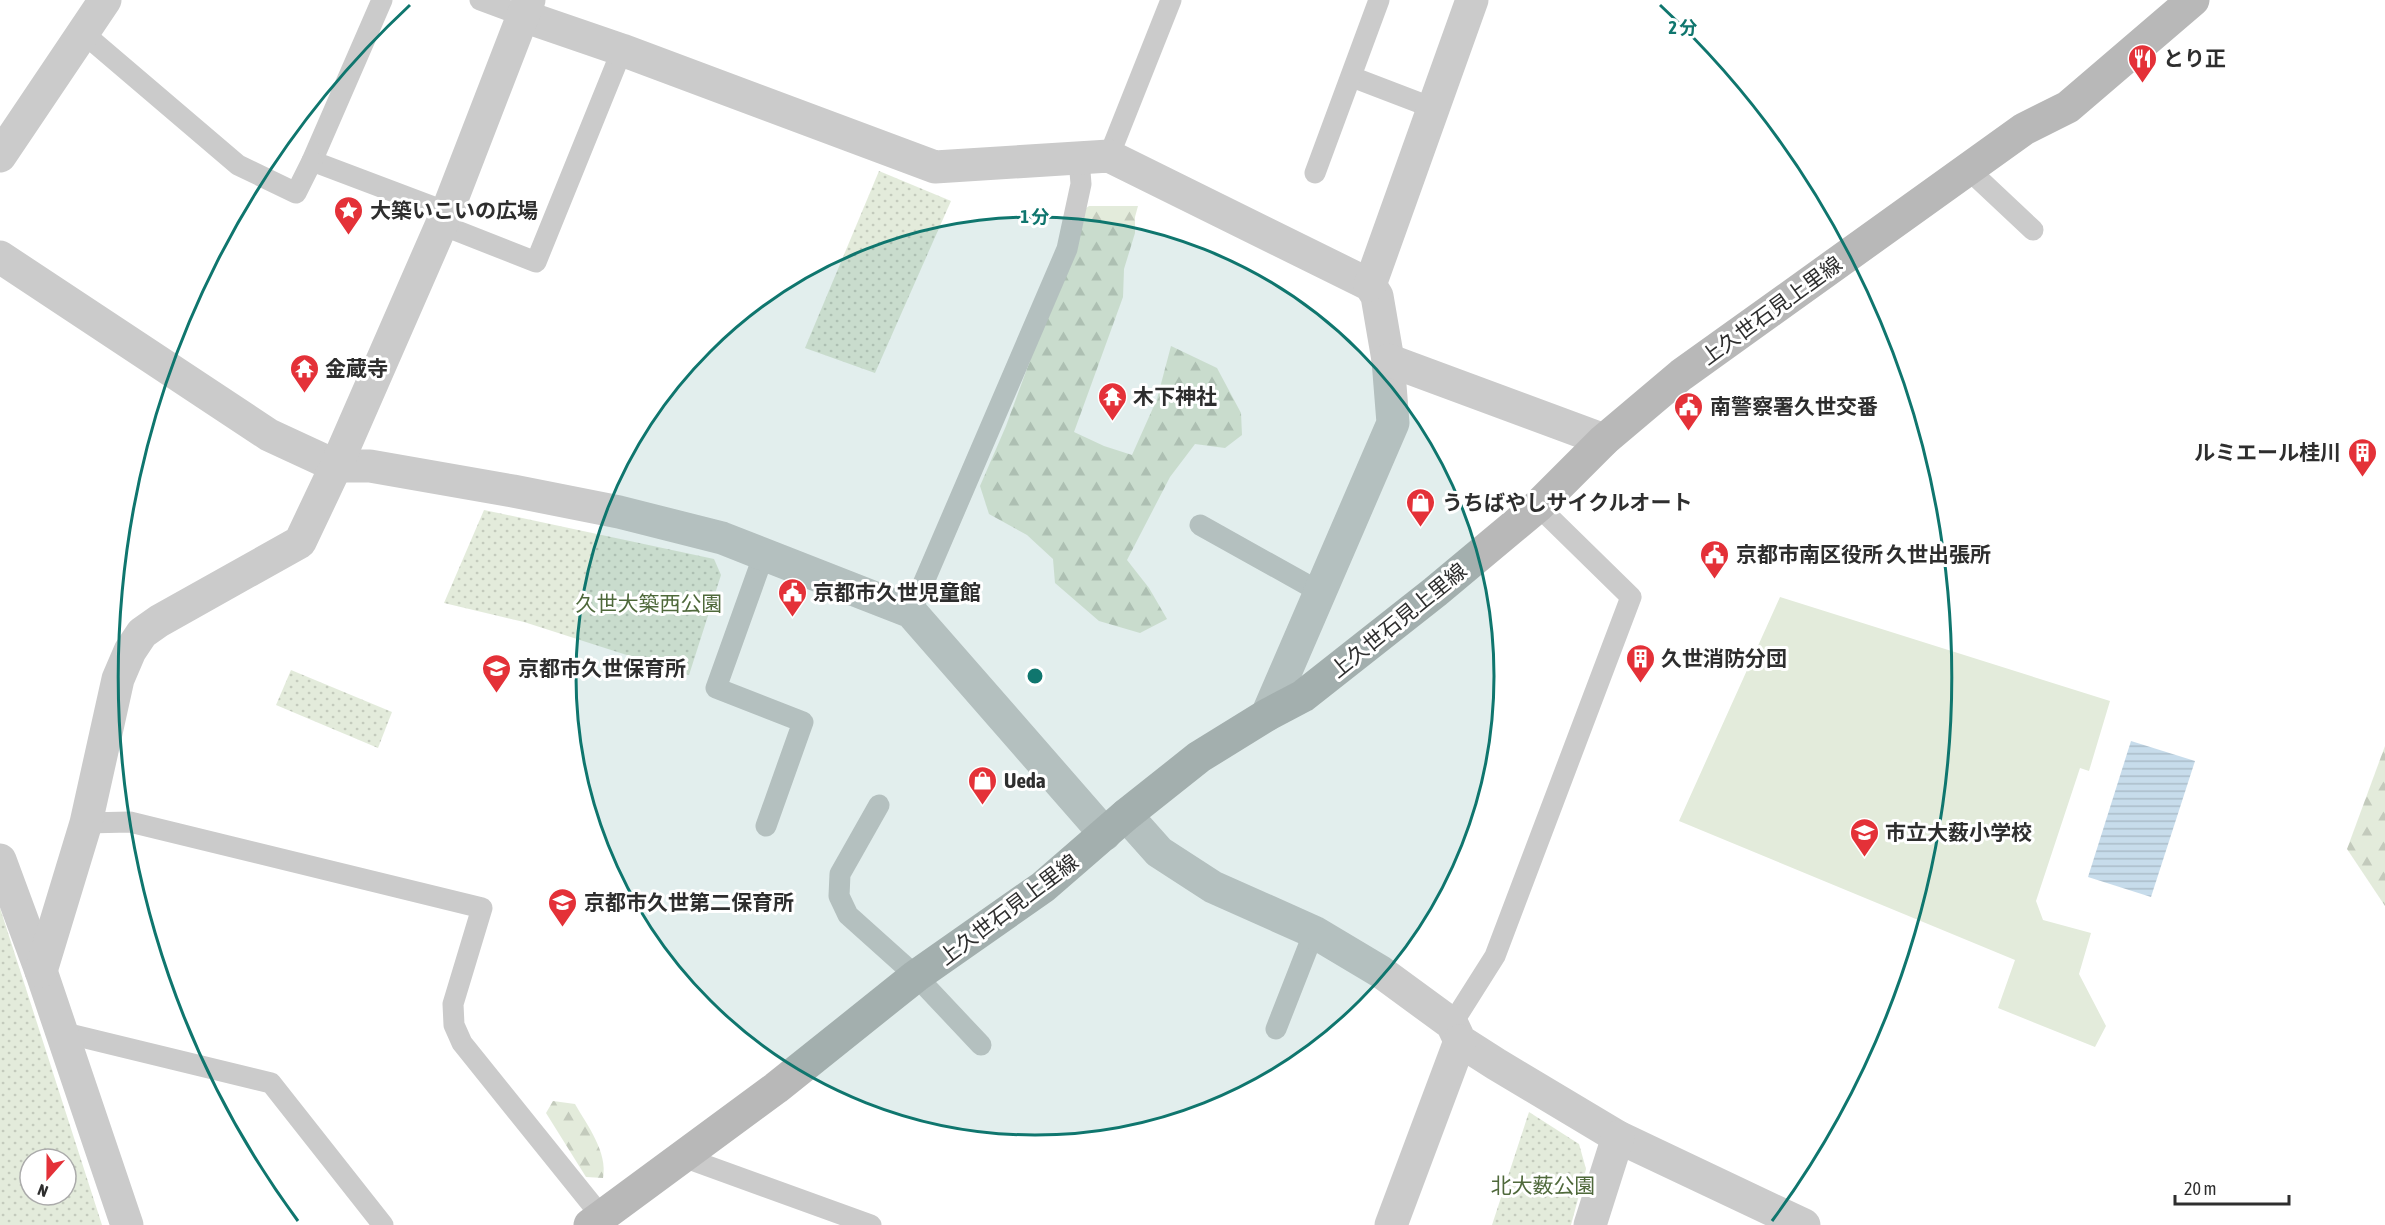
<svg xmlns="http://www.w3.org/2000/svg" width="2385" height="1225" viewBox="0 0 2385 1225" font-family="'Asap Condensed','Noto Sans JP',sans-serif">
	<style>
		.grass { fill: #e3ebdb }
		.forest { fill: url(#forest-firs) }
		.park { fill: url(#park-dots); fill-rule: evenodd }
		.water { fill: url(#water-rules) }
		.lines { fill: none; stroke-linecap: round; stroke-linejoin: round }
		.lane { stroke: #cbcbcb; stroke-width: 21 }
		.street { stroke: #cbcbcb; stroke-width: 33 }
		.secondary { stroke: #b8b8b8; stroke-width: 33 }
		.ring { fill: none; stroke: #0f766e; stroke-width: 3 }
		.labels { text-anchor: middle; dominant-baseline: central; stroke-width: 6; stroke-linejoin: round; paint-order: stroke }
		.poi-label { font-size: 21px; font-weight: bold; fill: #2e2e2e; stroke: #fff; text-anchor: start }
		.street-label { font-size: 21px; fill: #2e2e2e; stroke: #fff }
		.park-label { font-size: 21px; fill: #4f693b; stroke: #fff }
		.centre { fill: #0f766e; stroke: #fff; stroke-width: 3 }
		.ring-label { font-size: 18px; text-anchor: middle; font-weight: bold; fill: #0f766e; stroke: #fff; stroke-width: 6; stroke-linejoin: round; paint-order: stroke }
	</style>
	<defs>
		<pattern id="forest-firs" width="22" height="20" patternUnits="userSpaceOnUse" patternTransform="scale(1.5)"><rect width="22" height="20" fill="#e3ebdb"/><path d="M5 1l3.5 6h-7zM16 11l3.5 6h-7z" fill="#c3cabc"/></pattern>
		<pattern id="park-dots" width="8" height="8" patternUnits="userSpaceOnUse" patternTransform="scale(1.5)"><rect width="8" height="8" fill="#e3ebdb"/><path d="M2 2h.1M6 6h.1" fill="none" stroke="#c3cabc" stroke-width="1.8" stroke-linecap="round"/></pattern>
		<pattern id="water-rules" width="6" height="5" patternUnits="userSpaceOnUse" patternTransform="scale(1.5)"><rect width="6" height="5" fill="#c7dceb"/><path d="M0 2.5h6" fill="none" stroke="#abbdca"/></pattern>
	</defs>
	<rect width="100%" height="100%" fill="#fff"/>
	<path class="grass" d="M1780,597L2110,701L2089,771L2080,768L2036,901L2043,920L2091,933L2079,974L2106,1026L2095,1047L1998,1008L2015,960L1679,821Z"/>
	<g class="forest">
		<path d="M1089,206H1138L1135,217V233L1124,269L1123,297L1074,432L1104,446L1132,455L1157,399L1171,346L1217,368L1241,413L1242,435L1225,448L1195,444L1170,477L1127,560L1149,588L1167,619L1140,633L1099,621L1055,583L1053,559L1027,535L989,514L980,486L1006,426L1086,208Z"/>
		<path d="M2385,746V906L2347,849Z"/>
		<path d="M553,1101L575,1104C587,1125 608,1152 603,1178L586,1177L546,1113Z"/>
	</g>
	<g class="park">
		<path d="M879,171L951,201L875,373L805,348Z"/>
		<path d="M484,510L714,559L721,575L689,675L524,622L444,603Z"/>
		<path d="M291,670L392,712L378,748L276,705Z"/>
		<path d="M0,908L102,1225H0ZM30,1159H66V1195H30Z"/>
		<path d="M1529,1112L1579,1144L1586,1169L1571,1225H1492Z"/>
	</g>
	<path class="water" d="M2131,741L2195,761L2151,897L2088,877Z"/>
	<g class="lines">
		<g class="lane">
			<path d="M382,0L312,161L447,212"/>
			<path d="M480,0L523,16"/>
			<path d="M82,32L238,165L296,193L312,161"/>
			<path d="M1352,77L1433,108"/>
			<path d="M1109,156L1171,0"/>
			<path d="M1968,169L2033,230"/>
			<path d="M1315,173L1379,0"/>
			<path d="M442,225L536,262L622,50"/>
			<path d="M1200,525L1320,592"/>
			<path d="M764,554L716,688L803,722L766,826"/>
			<path d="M911,612L1067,249L1081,184L1079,159"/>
			<path d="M879,805L840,874L839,896L848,915L916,976L981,1045"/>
			<path d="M86,823L130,822L482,908L453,1004L454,1025L462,1043L602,1217"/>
			<path d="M1452,1024L1495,956L1631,597L1538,506"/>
			<path d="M1276,1029L1314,932"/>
			<path d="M61,1032L271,1083L383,1225"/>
			<path d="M683,1157L871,1225"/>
		</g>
		<g class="street">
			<path d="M523,16L622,50L935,167L1109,156L1370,285L1377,296L1388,360L1393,423L1267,715"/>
			<path d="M0,156L105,0"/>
			<path d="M0,257L269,435L336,466H370L513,491L619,512L722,538L911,612L1105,834"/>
			<path d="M1370,285L1472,0"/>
			<path d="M1388,360L1604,440"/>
			<path d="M1126,815L1159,852L1213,887L1314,932L1381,972L1452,1024L1460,1041L1496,1064L1618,1137L1804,1225"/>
			<path d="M0,860L41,971L127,1225"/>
			<path d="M41,971L86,823L118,679L130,651L142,633L159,621L300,542L336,466L447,212L529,0"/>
			<path d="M1391,1225L1460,1041"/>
			<path d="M1590,1225L1618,1137"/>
		</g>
		<path class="secondary" d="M590,1225L776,1088L916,976L1043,887L1126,815L1199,757L1267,715L1303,696L1435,592L1538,506L1604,440L1681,375L2024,129L2068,107L2193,0"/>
	</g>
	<circle cx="1035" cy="676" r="459" fill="#0f766e" fill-opacity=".12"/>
	<g class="ring">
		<circle cx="1035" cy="676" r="459"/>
		<path d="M298 1221A917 917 0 0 1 410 5M1660 5A917 917 0 0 1 1772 1221"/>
	</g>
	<defs>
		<symbol id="restaurant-pin" viewBox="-11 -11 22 30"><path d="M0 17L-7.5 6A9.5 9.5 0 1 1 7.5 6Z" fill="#e43138" stroke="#fff"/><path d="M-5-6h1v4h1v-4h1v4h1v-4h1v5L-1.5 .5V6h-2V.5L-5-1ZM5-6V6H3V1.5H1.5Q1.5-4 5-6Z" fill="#fff"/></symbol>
		<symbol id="sight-pin" viewBox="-11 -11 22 30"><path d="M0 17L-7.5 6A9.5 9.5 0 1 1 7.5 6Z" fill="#e43138" stroke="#fff"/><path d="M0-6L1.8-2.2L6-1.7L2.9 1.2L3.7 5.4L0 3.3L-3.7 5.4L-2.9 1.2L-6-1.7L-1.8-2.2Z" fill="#fff"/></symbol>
		<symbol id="temple-pin" viewBox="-11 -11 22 30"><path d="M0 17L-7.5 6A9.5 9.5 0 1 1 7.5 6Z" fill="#e43138" stroke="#fff"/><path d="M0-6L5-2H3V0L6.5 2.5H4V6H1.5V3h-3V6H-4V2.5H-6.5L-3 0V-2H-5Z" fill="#fff"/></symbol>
		<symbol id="civic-pin" viewBox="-11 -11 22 30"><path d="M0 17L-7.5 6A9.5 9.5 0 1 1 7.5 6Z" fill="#e43138" stroke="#fff"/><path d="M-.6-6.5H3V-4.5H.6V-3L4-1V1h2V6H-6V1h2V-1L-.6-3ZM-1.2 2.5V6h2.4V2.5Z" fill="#fff"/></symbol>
		<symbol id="building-pin" viewBox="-11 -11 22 30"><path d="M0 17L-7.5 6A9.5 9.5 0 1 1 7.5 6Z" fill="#e43138" stroke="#fff"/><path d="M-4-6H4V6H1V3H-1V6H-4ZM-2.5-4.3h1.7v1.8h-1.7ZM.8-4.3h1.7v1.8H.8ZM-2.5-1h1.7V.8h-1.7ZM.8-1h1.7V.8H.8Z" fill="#fff"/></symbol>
		<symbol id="shop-pin" viewBox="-11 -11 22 30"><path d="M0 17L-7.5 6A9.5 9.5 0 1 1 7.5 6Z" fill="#e43138" stroke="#fff"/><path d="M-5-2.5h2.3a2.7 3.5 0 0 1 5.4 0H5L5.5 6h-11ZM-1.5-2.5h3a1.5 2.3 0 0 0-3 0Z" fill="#fff"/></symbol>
		<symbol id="school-pin" viewBox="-11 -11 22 30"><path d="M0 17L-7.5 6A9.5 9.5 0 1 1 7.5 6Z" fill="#e43138" stroke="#fff"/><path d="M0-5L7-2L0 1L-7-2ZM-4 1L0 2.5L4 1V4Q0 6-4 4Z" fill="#fff"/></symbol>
	</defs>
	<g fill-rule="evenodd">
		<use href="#restaurant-pin" x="2126" y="42" width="33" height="45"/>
		<use href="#sight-pin" x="332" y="194" width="33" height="45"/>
		<use href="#temple-pin" x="288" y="352" width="33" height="45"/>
		<use href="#temple-pin" x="1096" y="380" width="33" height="45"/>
		<use href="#civic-pin" x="1672" y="390" width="33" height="45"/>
		<use href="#building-pin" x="2346" y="436" width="33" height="45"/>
		<use href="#shop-pin" x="1404" y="486" width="33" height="45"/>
		<use href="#civic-pin" x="1698" y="538" width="33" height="45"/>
		<use href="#civic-pin" x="776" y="576" width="33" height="45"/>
		<use href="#building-pin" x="1624" y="642" width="33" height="45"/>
		<use href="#school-pin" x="480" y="652" width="33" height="45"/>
		<use href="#shop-pin" x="966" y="764" width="33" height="45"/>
		<use href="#school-pin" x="1848" y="816" width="33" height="45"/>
		<use href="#school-pin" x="546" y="886" width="33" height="45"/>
	</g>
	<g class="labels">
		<g class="poi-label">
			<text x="2163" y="58">とり正</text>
			<text x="370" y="210">大築いこいの広場</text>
			<text x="325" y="368">金蔵寺</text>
			<text x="1133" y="396">木下神社</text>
			<text x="1710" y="406">南警察署久世交番</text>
			<text x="2341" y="452" text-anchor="end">ルミエール桂川</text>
			<text x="1442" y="502">うちばやしサイクルオート</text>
			<text x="1736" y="554">京都市南区役所 久世出張所</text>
			<text x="813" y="592">京都市久世児童館</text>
			<text x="1661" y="658">久世消防分団</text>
			<text x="518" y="668">京都市久世保育所</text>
			<text x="1004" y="780">Ueda</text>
			<text x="1885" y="832">市立大薮小学校</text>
			<text x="584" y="902">京都市久世第二保育所</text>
		</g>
		<g class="street-label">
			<text transform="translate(1771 310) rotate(-36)">上久世石見上里線</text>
			<text transform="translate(1398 620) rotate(-39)">上久世石見上里線</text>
			<text transform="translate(1008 909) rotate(-37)">上久世石見上里線</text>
		</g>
		<g class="park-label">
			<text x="649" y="603">久世大築西公園</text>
			<text x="1543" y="1185">北大薮公園</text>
		</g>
	</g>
	<circle cx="1035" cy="676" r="9" class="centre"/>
	<g class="ring-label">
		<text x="1683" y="34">2 分</text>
		<text x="1035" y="223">1 分</text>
	</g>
	<g transform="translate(48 1177) rotate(201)"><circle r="28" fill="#ffffff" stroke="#ababab" stroke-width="1.5"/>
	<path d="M0-4.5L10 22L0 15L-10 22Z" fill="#e43138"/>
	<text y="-9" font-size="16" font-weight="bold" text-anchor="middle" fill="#2e2e2e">N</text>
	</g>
	<path d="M2175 1195v9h114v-9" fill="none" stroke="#2e2e2e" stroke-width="3"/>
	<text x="2184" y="1195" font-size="18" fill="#2e2e2e" stroke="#ffffff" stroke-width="4.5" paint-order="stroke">20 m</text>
</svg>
